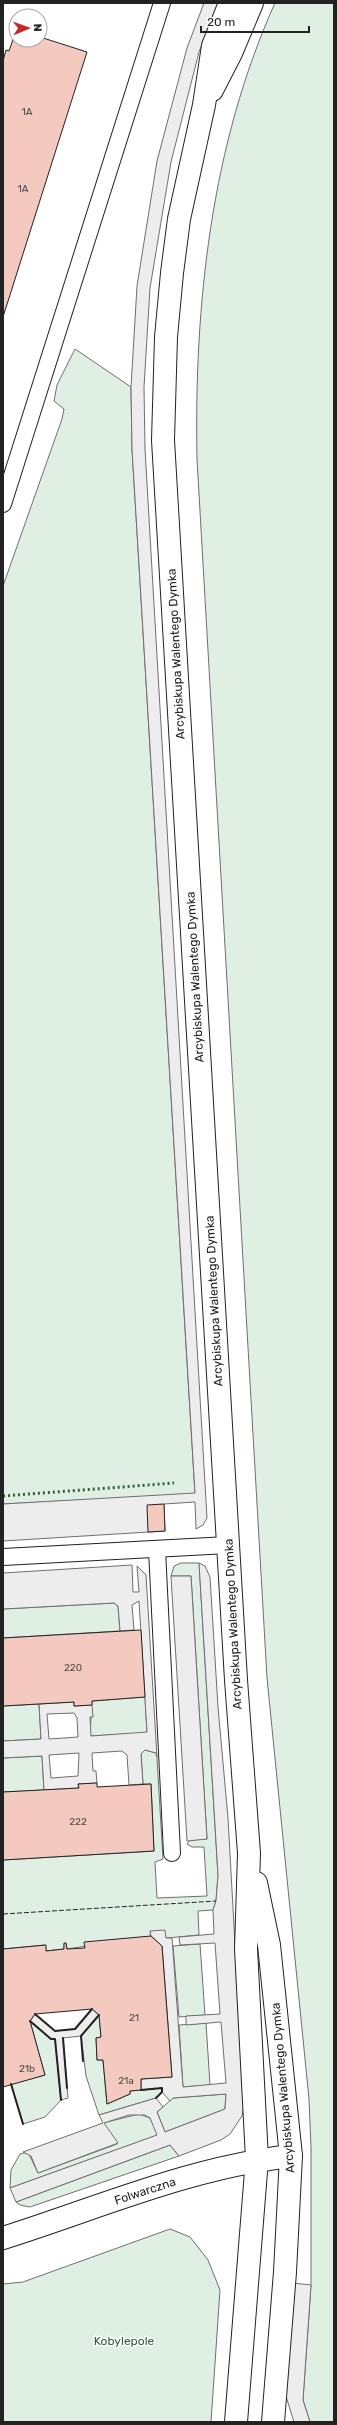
<svg xmlns="http://www.w3.org/2000/svg" width="337" height="2425" viewBox="0 0 337 2425" font-family="Rubik,sans-serif">
	<style>
		.green { fill: #e0efe3; stroke: #6f6f6f }
		.parking { fill: #ededed; stroke: #6f6f6f; fill-rule: evenodd }
		.building { fill: #f3c9c0; stroke: #222 }
		.lines { fill: none; stroke-linecap: round; stroke-linejoin: round }
		.service-casing { stroke: #222; stroke-width: 18 }
		.minor-casing { stroke: #222; stroke-width: 24 }
		.tertiary-casing { stroke: #222; stroke-width: 24 }
		.service { stroke: #fff; stroke-width: 16 }
		.minor { stroke: #fff; stroke-width: 22 }
		.tertiary { stroke: #fff; stroke-width: 22 }
		.hedge { stroke: #2f5e38; stroke-width: 3; stroke-dasharray: 2 3; stroke-linecap: butt }
		.fence { stroke: #222; stroke-width: 1; stroke-dasharray: 5 2; stroke-linecap: butt }
		.wall { stroke: #222; stroke-width: 2 }
		.labels { text-anchor: middle; dominant-baseline: central; stroke-width: 3; stroke-linejoin: round; paint-order: stroke }
		.number-label { font-size: 10px; fill: #564c4a }
		.street-label { font-size: 12px; fill: #222; stroke: #fff }
		.park-label { font-size: 12px; fill: #2f5e38; stroke: #fff }
	</style>
	<rect width="100%" height="100%" fill="#fff"/>
	<g class="green">
		<path d="M275,3H334V2422H310L303,2400L311,2285V2148L309,2099L267,1678L197,459C194,305 211,145 275,3Z"/>
		<path d="M75,349L131,387L132,449L195,1494L3,1504V586L62,419L64,409L54,401L57,385Z"/>
		<path d="M181,1563H199L218,1875L216,1901L213,1910L198,1911L199,1935L166,1938L150,1932L151,1936L67,1949L66,1943L64,1944V1949L46,1951L45,1945L3,1949V1860L154,1851L151,1784H143L141,1754L145,1750L156,1753L157,1758L163,1859L155,1862L157,1898L207,1896L204,1847H192L187,1844L190,1840L207,1839L191,1576H171L174,1566Z"/>
		<path d="M114,1603L118,1606L120,1631L3,1638V1609Z"/>
		<path d="M145,1697L147,1733L90,1736L92,1701Z"/>
		<path d="M39,1704L41,1739L3,1741V1706Z"/>
		<path d="M42,1756L44,1790L3,1792V1758Z"/>
		<path d="M200,1944L205,2015L179,2017L173,1946Z"/>
		<path d="M99,2015L101,2037L96,2038L97,2060H103L107,2104L130,2094V2091L162,2088V2092L156,2098L99,2115L86,2076L81,2036Z"/>
		<path d="M30,2021L51,2039H55L61,2100L45,2117L23,2124L11,2084L45,2075Z"/>
		<path d="M206,2023L210,2085L183,2087L179,2025Z"/>
		<path d="M226,2094L225,2109L165,2132L157,2112L173,2098Z"/>
		<path d="M139,2114L150,2118L158,2135L10,2188L11,2170L20,2154L28,2152L38,2173L117,2144L103,2123Z"/>
		<path d="M170,2145L179,2156L30,2207L20,2205L16,2202Z"/>
		<path d="M170,2229L190,2237L208,2260L220,2290L211,2422H3V2284L23,2282Z"/>
	</g>
	<g class="parking">
		<path d="M204,3H218L199,52L171,162L150,288L144,387L145,449L207,1518L203,1525L196,1529L195,1502L164,1504L165,1531L3,1541V1504L195,1493L132,449L131,387L137,286L157,161L187,48Z"/>
		<path d="M199,1563L205,1566L210,1577L218,1707L228,1818L244,2106L242,2116L230,2134L221,2140L179,2156L170,2145L16,2202L10,2188L157,2135L150,2118L145,2115H129L104,2123L118,2143L38,2173L31,2156L23,2152L103,2123L99,2115L156,2098L163,2107L157,2112L165,2132L225,2109L226,2094L173,2098L170,2101L162,2092V2088L141,2090V2079L172,2077L162,1946L151,1936L150,1931L165,1930L166,1938H172L183,2087L226,2083L221,2022L186,2025V2016L220,2014L215,1943L180,1945L179,1937L214,1934L213,1910L216,1901L218,1875Z"/>
		<path d="M132,1565L133,1592H139L137,1566L146,1575L157,1757L156,1753L145,1750L141,1754L143,1784L129,1785L127,1755L122,1751L92,1753L93,1771H96L97,1783L78,1784L79,1788L44,1790L42,1756L3,1758V1741L41,1739L39,1704L74,1702V1706L92,1705L93,1717H90L91,1736L147,1732L139,1601L132,1605L134,1630L120,1631L118,1606L114,1603L3,1609V1573ZM74,1713L77,1718L78,1737L49,1739L47,1714ZM79,1753L78,1776L51,1778L49,1755Z"/>
		<path d="M171,1576H191L207,1839L187,1841Z"/>
		<path d="M92,2009L99,2015L81,2036L63,2038L68,2098L61,2100L55,2039H51L30,2021L35,2014L55,2031L75,2029Z"/>
		<path d="M293,2283L311,2285L303,2400L310,2422H294L284,2390Z"/>
	</g>
	<g class="building">
		<path d="M16,31V40H40V37L87,52L3,317V61L6,50L9,51Z"/>
		<path d="M164,1504L165,1531L148,1532L147,1505Z"/>
		<path d="M141,1630L145,1697L92,1701V1705L74,1706V1702L3,1706V1638Z"/>
		<path d="M97,1783V1787L151,1784L154,1851L3,1860V1792L79,1788L78,1784Z"/>
		<path d="M151,1936L162,1946L172,2077L141,2079V2090L130,2091V2094L107,2104L103,2060H97L96,2038L101,2037L99,2015L92,2009L35,2014L30,2021L45,2075L3,2087V1949L46,1945V1951L64,1949V1943H66L67,1949L85,1948L84,1942Z"/>
	</g>
	<g class="lines">
		<defs>
			<g id="service">
				<path d="M3,504L162,3"/>
				<path d="M157,1550L172,1853"/>
				<path d="M3,1557L228,1545"/>
			</g>
			<path id="minor" d="M3,2238C98,2208 191,2167 291,2156"/>
			<g id="tertiary">
				<path d="M230,3L213,46L204,105L179,219L172,273L166,337L163,440L236,1680L249,1853L246,1949L257,2159L236,2422"/>
				<path d="M212,90L231,53L252,3"/>
				<path d="M256,1883L269,1945L291,2156L285,2272L273,2422"/>
			</g>
		</defs>
		<use href="#service" class="service-casing"/>
		<use href="#minor" class="minor-casing"/>
		<use href="#tertiary" class="tertiary-casing"/>
		<use href="#service" class="service"/>
		<use href="#minor" class="minor"/>
		<use href="#tertiary" class="tertiary"/>
		<path class="hedge" d="M3,1496L174,1483"/>
		<path class="fence" d="M3,1914L216,1901"/>
		<g class="wall">
			<path d="M35,2014L55,2031L75,2029L92,2009"/>
			<path d="M30,2021L51,2039H55L61,2100"/>
			<path d="M63,2038L67,2088"/>
			<path d="M83,2061L81,2036L99,2015"/>
			<path d="M11,2084L23,2124"/>
			<path d="M141,2090L162,2088V2092L156,2098"/>
		</g>
	</g>
	<g class="labels">
		<g class="number-label">
			<text x="27" y="112">1A</text>
			<text x="23" y="189">1A</text>
			<text x="73" y="1668">220</text>
			<text x="78" y="1822">222</text>
			<text x="134" y="2018">21</text>
			<text x="27" y="2069">21b</text>
			<text x="126" y="2081">21a</text>
		</g>
		<g class="street-label">
			<text transform="translate(176 654) rotate(-93)">Arcybiskupa Walentego Dymka</text>
			<text transform="translate(195 977) rotate(-93)">Arcybiskupa Walentego Dymka</text>
			<text transform="translate(214 1301) rotate(-93)">Arcybiskupa Walentego Dymka</text>
			<text transform="translate(233 1624) rotate(-93)">Arcybiskupa Walentego Dymka</text>
			<text transform="translate(283 2088) rotate(-95)">Arcybiskupa Walentego Dymka</text>
			<text transform="translate(145 2191) rotate(-18)">Folwarczna</text>
		</g>
		<g class="park-label">
			<text x="124" y="2341">Kobylepole</text>
		</g>
	</g>
	<rect width="337" height="2425" fill="none" stroke="#222222" stroke-width="8"/>
	<g transform="translate(28 28) rotate(88)"><circle r="19" fill="#ffffff" stroke="#a7a7a7"/>
	<path d="M0-3L7 15L0 10L-7 15Z" fill="#c62828"/>
	<text y="-6" font-size="11" font-weight="bold" text-anchor="middle" fill="#222222">N</text>
	</g>
	<path d="M201 26v6h108v-6" fill="none" stroke="#222222" stroke-width="2"/>
	<text x="207" y="26" font-size="12" fill="#222222" stroke="#ffffff" stroke-width="3" paint-order="stroke">20 m</text>
</svg>
